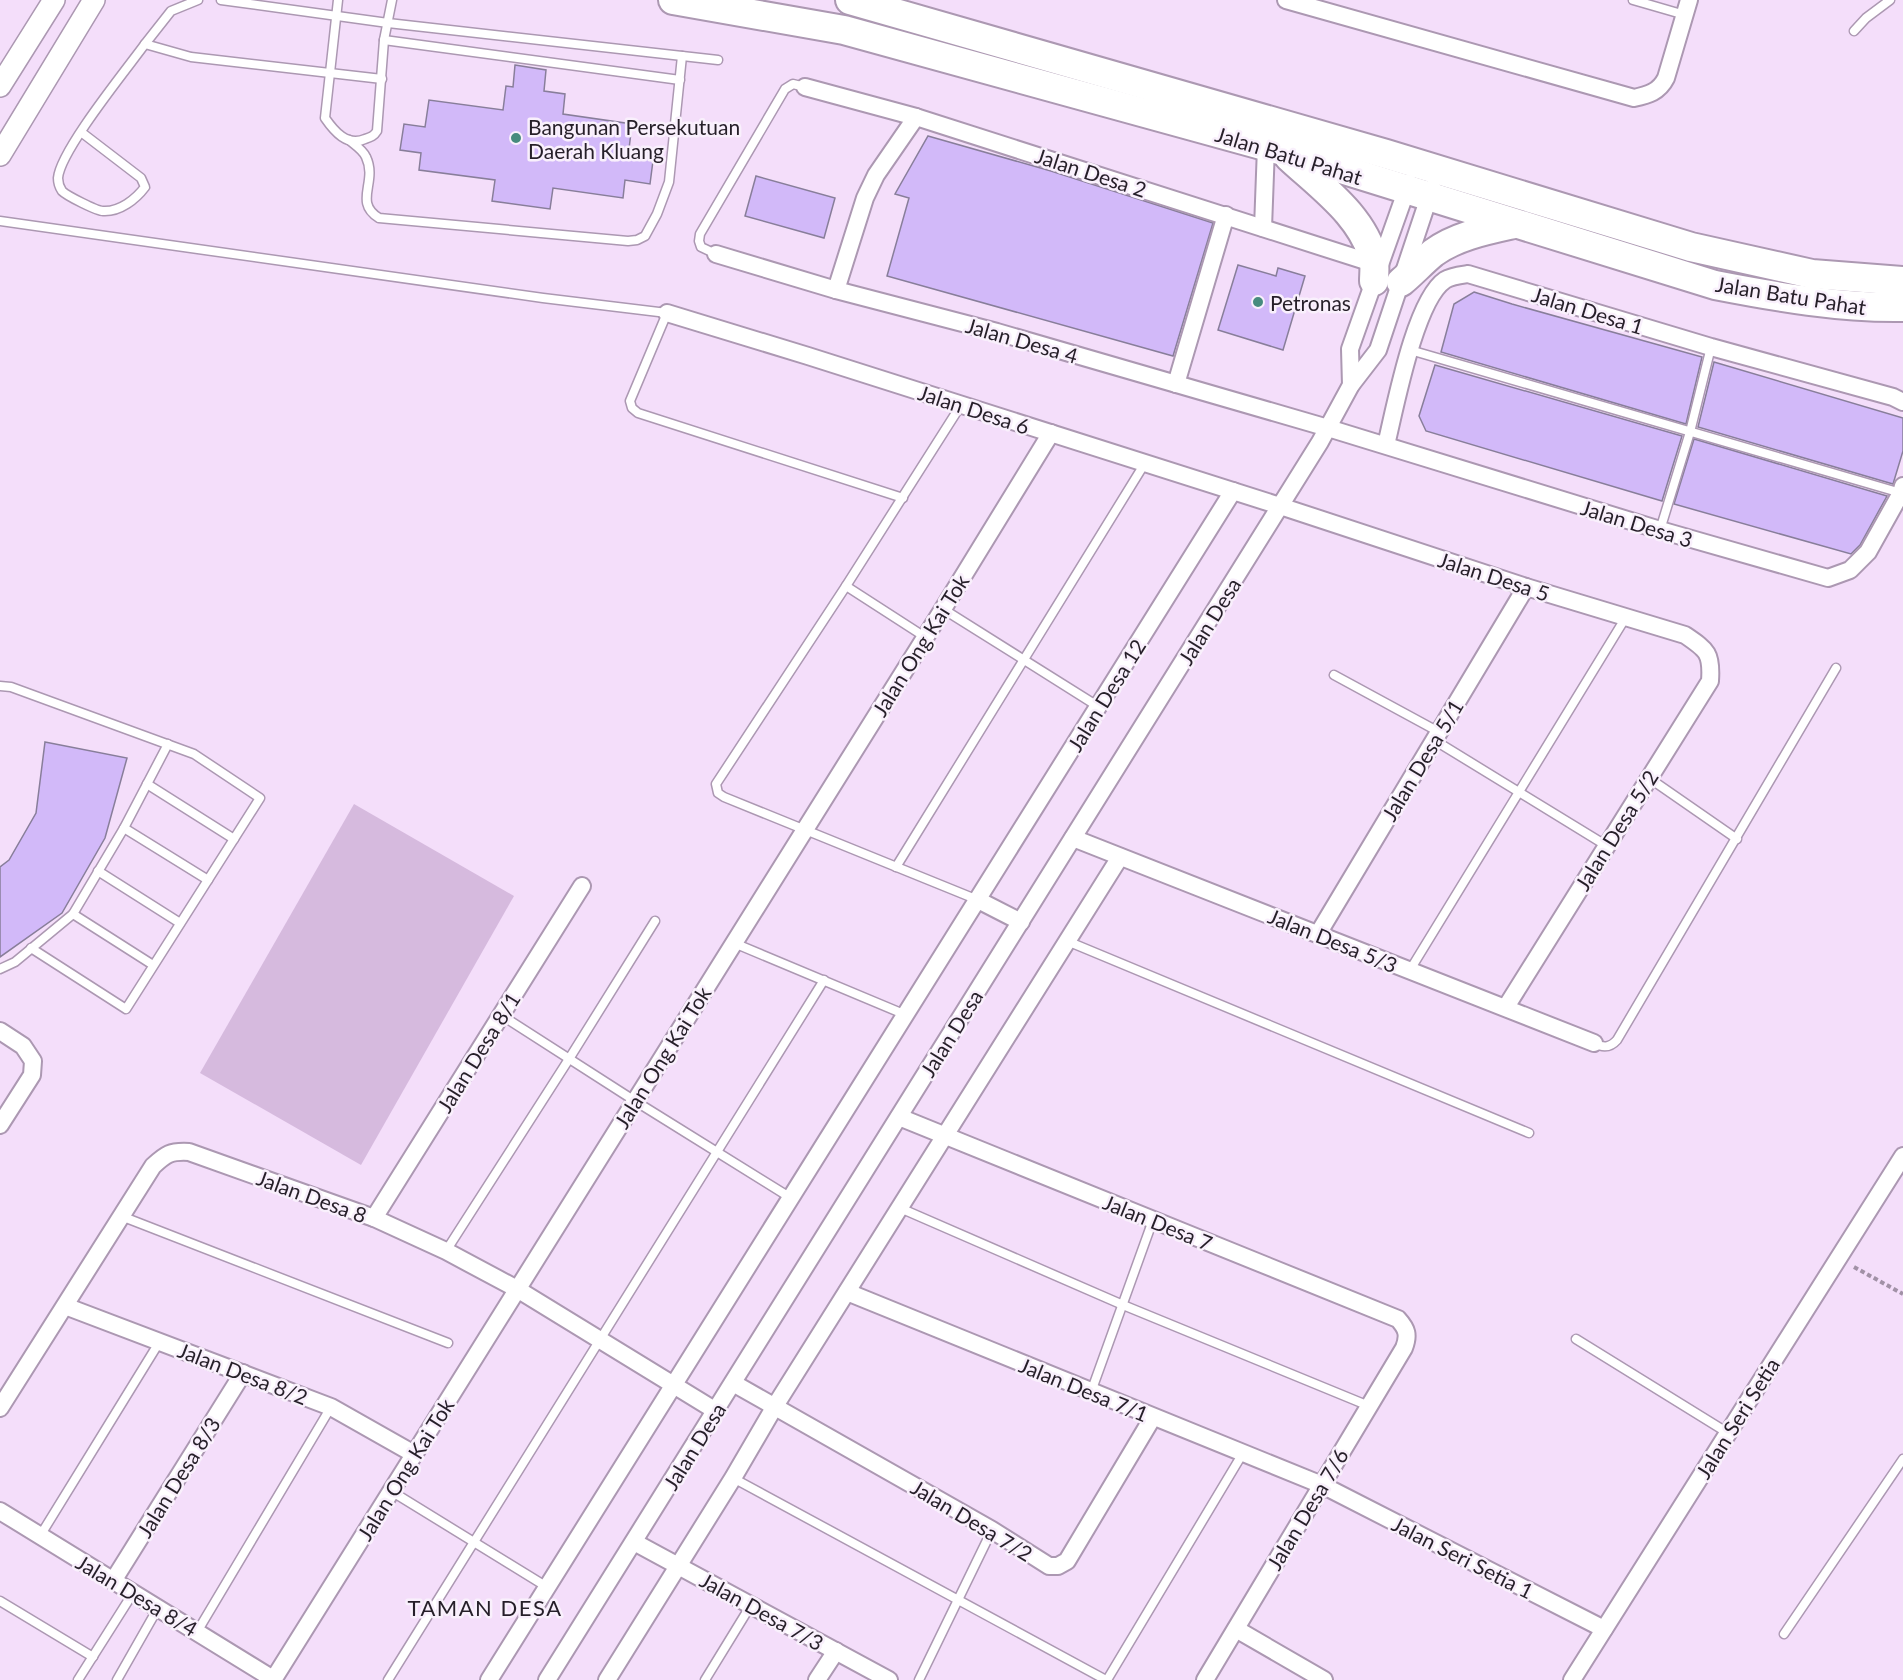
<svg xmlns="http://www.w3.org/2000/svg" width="1903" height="1680" viewBox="0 0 1903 1680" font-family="Lato,sans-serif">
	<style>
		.green { fill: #d6bade }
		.building { fill: #d2b9f9; stroke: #887e9a; stroke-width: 1.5 }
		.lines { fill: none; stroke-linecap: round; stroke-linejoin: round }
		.service-casing { stroke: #ac98b2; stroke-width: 11 }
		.minor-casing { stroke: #ac98b2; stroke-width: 20 }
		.tertiary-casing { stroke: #ac98b2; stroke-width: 24 }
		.trunk-casing { stroke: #ac98b2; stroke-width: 32 }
		.path { stroke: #a191a6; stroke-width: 4; stroke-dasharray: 4.5 3; stroke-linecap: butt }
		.service { stroke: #fff; stroke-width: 8 }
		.minor { stroke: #fff; stroke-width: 16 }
		.tertiary { stroke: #fff; stroke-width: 21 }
		.trunk { stroke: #fff; stroke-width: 28 }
		.poi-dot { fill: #478b7e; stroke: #f9f0fc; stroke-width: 2 }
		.labels { text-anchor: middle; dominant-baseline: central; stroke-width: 5; stroke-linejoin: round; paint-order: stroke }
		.poi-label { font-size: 21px; fill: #261f29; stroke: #f9f0fc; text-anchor: start }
		.street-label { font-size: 21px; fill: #261f29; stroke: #f9f0fc }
		.neighbourhood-label { font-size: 22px; letter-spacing: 1.5px; fill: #261f29; stroke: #f9f0fc }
	</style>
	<rect width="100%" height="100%" fill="#f4defa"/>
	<path class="green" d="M354,804L514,896L361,1165L200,1073Z"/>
	<g class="building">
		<path d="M515,65L546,70L544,91L565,94L563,114L632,124L629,149L654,153L650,184L625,180L623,198L553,188L550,209L492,201L495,180L419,170L421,153L400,150L404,124L425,127L429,100L503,110L506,86L513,87Z"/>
		<path d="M928,136L1051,171L1213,223L1173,356L887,276L909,198L895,194Z"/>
		<path d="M756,176L835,198L824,238L745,216Z"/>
		<path d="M1238,265L1276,276L1278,268L1305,276L1283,350L1218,330Z"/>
		<path d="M1474,292L1512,304L1702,357L1686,424L1441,352L1454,304Z"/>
		<path d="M1714,362L1903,418V451L1893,484L1698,427Z"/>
		<path d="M1435,365L1682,436L1662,501L1426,431L1419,416Z"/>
		<path d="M1694,439L1887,496L1860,545L1851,554L1674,504Z"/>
		<path d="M45,742L127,758L105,838L62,913L0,957V867L9,860L36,813Z"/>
	</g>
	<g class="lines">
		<defs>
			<g id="service">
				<path d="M198,0L171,11L145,44L191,57L382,79"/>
				<path d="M221,0L388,23L718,60"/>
				<path d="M338,0L325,118C334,131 347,147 365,139C371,137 374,136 377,131L384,40L392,0"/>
				<path d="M1633,0L1685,15"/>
				<path d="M1854,31L1866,18L1890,0"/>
				<path d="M384,40L680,80"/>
				<path d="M81,132L141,178L145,187C136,199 120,212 103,211C97,211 67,196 62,191C60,188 58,182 58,178C60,151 126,70 145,44"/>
				<path d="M349,140C355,145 363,150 366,157C378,182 353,202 379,218L628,241L637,240L645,236L657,214L669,182L682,56"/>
				<path d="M0,221L543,298L667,313L630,401L632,408L638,413L903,498"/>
				<path d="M716,254L701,247L699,241L700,234L785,89L793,84L805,87"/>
				<path d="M1410,350L1901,493"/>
				<path d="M961,405L846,586L716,784L718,793L724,797L978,900"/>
				<path d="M1660,530L1690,432L1711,347"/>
				<path d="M846,586L925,637"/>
				<path d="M943,609L1099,707"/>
				<path d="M1334,675L1439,732"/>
				<path d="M0,686L11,687L194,754L260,798L126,1009L31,948"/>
				<path d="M1434,740L1607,846"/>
				<path d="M1649,778L1737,839"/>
				<path d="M147,784L234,839"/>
				<path d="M124,828L208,880"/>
				<path d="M896,867L1145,463"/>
				<path d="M98,871L180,923"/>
				<path d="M73,914L153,965"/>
				<path d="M1067,941L1529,1133"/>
				<path d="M734,943L906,1015"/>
				<path d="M0,969L15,962L73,914L124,828L168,744"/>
				<path d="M1410,970L1626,617"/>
				<path d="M501,1015L635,1101L791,1198"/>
				<path d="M1594,1043C1603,1048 1610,1048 1617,1040L1836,668"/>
				<path d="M900,1208L1123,1305L1369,1406"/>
				<path d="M121,1216L448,1343"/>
				<path d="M446,1251L569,1059L655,921"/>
				<path d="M1576,1339L1728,1433"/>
				<path d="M1091,1392L1153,1220"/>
				<path d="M733,1478L1106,1680"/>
				<path d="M391,1491L547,1587"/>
				<path d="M40,1536L160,1341"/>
				<path d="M0,1601L93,1657"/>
				<path d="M197,1632L331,1407"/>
				<path d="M1784,1634L1903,1459"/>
				<path d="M78,1680L133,1593"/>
				<path d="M117,1680L158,1608"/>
				<path d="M388,1680L824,980"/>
				<path d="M705,1680L751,1605"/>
				<path d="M919,1680L992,1530"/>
				<path d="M1107,1680L1243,1453"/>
			</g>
			<g id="minor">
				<path d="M1286,0L1634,98C1648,95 1659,92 1666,78L1689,0"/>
				<path d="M805,87L916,117L1375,264"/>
				<path d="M1263,228L1266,147"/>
				<path d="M716,254L836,290L997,332L1328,428L1660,530L1828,578L1850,570L1868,552L1901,493L1903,486"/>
				<path d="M836,290L865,198L876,175L916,117"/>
				<path d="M667,313L808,356L1280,506L1526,587L1685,635C1707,650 1712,653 1710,681L1506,1007"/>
				<path d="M1176,384L1226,215"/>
				<path d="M1351,385L1350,349L1409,183"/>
				<path d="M1386,445C1395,408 1415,300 1445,280C1451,276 1461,275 1468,274L1711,347L1893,397L1903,402"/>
				<path d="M1073,838L1594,1043"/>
				<path d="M978,900L1021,922"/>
				<path d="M1318,934L1526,587"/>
				<path d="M0,1031L23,1046L33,1061L32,1075L0,1125"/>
				<path d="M899,1117L1398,1319C1407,1329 1409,1335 1404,1348L1205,1680"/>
				<path d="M374,1218L582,886"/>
				<path d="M847,1292L1322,1485L1604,1629"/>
				<path d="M65,1306L331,1407L414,1454"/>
				<path d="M733,1383L992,1530L1049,1566H1058L1067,1561L1153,1417"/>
				<path d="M0,1408L153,1166C166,1154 170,1151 189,1152L374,1218L446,1251L517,1289L716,1411"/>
				<path d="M0,1511L273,1679"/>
				<path d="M634,1542L889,1680"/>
				<path d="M113,1581L243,1373"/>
				<path d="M1236,1629L1324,1680"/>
				<path d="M273,1680L943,609L1051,433"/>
				<path d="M489,1680L1233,491"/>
				<path d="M547,1680L1320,442L1351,385L1378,350L1432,188"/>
				<path d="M607,1680L733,1478L775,1406L1120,857"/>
				<path d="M817,1680L836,1651"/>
				<path d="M1572,1680L1903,1156"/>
			</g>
			<g id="tertiary">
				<path d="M0,86L54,0"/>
				<path d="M0,155L94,0"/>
			</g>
			<g id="trunk">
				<path d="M673,0L844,30L1283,151L1715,285C1777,297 1840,308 1903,307"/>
				<path d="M850,0L1386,154L1691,247L1812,274L1903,281"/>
				<path d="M1289,157C1320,186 1365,217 1374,262C1375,268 1374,275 1374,281"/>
				<path d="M1401,282C1412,273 1422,262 1433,253C1456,236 1487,230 1514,224"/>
			</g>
		</defs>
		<use href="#service" class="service-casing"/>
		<use href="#minor" class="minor-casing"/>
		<use href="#tertiary" class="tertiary-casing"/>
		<use href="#trunk" class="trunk-casing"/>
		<path class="path" d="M1854,1267L1903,1294"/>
		<use href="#service" class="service"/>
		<use href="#minor" class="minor"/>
		<use href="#tertiary" class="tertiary"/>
		<use href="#trunk" class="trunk"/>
	</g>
	<g class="poi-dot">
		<circle cx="516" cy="138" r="6"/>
		<circle cx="1258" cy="302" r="6"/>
	</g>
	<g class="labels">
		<g class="poi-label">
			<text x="528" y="126">Bangunan Persekutuan<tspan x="528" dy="24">Daerah Kluang</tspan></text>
			<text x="1270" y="302">Petronas</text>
		</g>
		<g class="street-label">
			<text transform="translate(1289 155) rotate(17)">Jalan Batu Pahat</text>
			<text transform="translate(1091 172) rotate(18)">Jalan Desa 2</text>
			<text transform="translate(1791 295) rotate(9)">Jalan Batu Pahat</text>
			<text transform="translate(1588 310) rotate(17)">Jalan Desa 1</text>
			<text transform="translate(1022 340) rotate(16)">Jalan Desa 4</text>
			<text transform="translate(974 409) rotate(18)">Jalan Desa 6</text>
			<text transform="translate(1637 523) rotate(17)">Jalan Desa 3</text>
			<text transform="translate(1494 576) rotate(18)">Jalan Desa 5</text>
			<text transform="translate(1209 621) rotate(-58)">Jalan Desa</text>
			<text transform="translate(920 645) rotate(-58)">Jalan Ong Kai Tok</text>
			<text transform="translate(1106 695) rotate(-58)">Jalan Desa 12</text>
			<text transform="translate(1422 760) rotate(-59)">Jalan Desa 5/1</text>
			<text transform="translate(1616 830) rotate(-58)">Jalan Desa 5/2</text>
			<text transform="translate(1333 940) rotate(22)">Jalan Desa 5/3</text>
			<text transform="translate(951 1033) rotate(-58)">Jalan Desa</text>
			<text transform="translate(478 1052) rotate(-58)">Jalan Desa 8/1</text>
			<text transform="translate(662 1057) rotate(-58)">Jalan Ong Kai Tok</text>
			<text transform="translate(312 1196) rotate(20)">Jalan Desa 8</text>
			<text transform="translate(1158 1222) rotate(22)">Jalan Desa 7</text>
			<text transform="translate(243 1373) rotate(21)">Jalan Desa 8/2</text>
			<text transform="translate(1084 1389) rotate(22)">Jalan Desa 7/1</text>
			<text transform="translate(1737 1418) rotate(-58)">Jalan Seri Setia</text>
			<text transform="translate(694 1446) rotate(-58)">Jalan Desa</text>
			<text transform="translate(405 1469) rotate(-58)">Jalan Ong Kai Tok</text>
			<text transform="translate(178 1477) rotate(-58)">Jalan Desa 8/3</text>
			<text transform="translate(1307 1509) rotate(-59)">Jalan Desa 7/6</text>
			<text transform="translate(972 1520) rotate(31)">Jalan Desa 7/2</text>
			<text transform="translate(1463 1557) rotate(27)">Jalan Seri Setia 1</text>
			<text transform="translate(137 1595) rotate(31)">Jalan Desa 8/4</text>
			<text transform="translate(762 1611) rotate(29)">Jalan Desa 7/3</text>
		</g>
		<g class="neighbourhood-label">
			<text x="485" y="1607">TAMAN DESA</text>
		</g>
	</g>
</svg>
